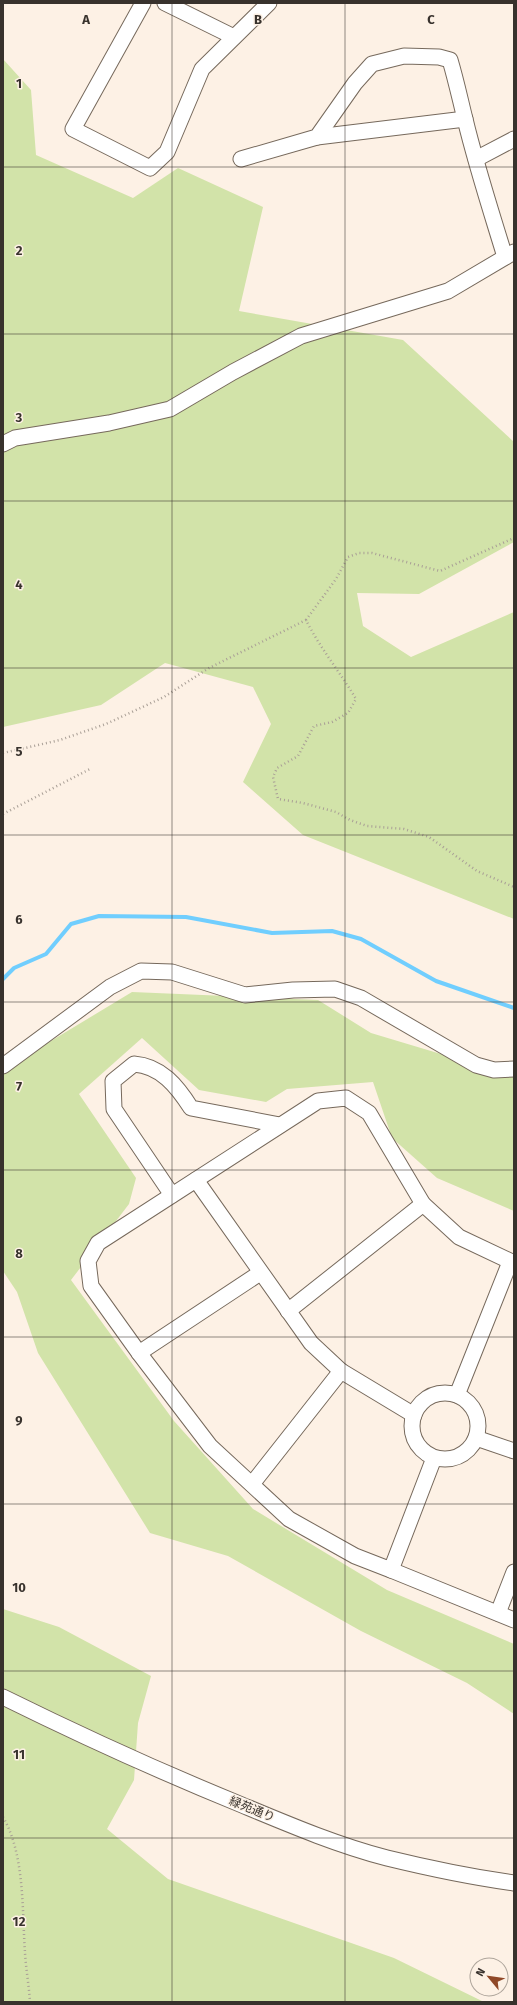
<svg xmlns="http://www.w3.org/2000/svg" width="517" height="2005" viewBox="0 0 517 2005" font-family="'Fira Sans','Noto Sans JP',sans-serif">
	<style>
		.green { fill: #d2e3a9 }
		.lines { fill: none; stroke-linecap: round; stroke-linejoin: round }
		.stream { stroke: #70cefe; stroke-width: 4 }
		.minor-casing { stroke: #76695c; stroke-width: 17 }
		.path { stroke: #a99f96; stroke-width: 2.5; stroke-dasharray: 1 3; stroke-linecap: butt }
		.minor { stroke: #fff; stroke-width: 15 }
		.grid { fill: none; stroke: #38322d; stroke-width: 1; stroke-opacity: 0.55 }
		.labels { text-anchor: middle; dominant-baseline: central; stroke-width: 3; stroke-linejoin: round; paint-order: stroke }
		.street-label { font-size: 12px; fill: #38322d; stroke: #fdf1e5 }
		.grid-label { font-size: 13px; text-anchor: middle; font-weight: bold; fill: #38322d; stroke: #fdf1e5; stroke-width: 3; stroke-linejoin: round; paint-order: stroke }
	</style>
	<rect width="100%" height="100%" fill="#fdf1e5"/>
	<g class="green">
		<path d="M3,59L31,90L36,155L133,198L178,168L263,207L239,311L403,340L514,442V542L419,594L357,593L363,626L411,657L514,612V919L303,835L243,782L271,724L253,687L165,663L101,705L3,727Z"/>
		<path d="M132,992L318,1000L371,1033L514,1076V1211L437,1178L392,1138L373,1082L287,1089L266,1102L199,1090L142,1038L79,1094L136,1178L129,1204L71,1280L174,1421L253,1509L387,1590L514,1644V1714L467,1683L361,1631L228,1556L150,1533L38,1353L17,1292L3,1271V1070Z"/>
		<path d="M3,1609L59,1627L151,1676L138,1723L134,1780L107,1829L168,1879L394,1958L484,2002H3Z"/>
	</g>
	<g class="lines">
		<path class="stream" d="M3,979L14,968L46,954L71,924L99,916L186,917L272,933L332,931L361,939L436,981L514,1008"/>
		<defs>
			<g id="minor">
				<path d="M143,3L73,129L150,168L167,152L202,69L269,3"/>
				<path d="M165,3L234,37"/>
				<path d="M317,137L465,119"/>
				<path d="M241,159L317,137L355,83L372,64L404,56L439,57L450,60C456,80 460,99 465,119C476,165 491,211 505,257"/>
				<path d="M476,159L514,139"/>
				<path d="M3,444L15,438L109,423L170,409L233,372L301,336L448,291L514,252"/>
				<path d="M3,1066L110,987L141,971L172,972L245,995L293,990L335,989L361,998L476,1065L494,1070L514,1069"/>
				<path d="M196,1180L311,1343L341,1371L414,1415"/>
				<path d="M172,1195L114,1109L113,1081L134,1064C161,1066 177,1086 191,1108L280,1125"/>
				<path d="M288,1311L423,1204"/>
				<path d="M139,1353L260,1273"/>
				<circle cx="445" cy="1426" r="33"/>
				<path d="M457,1395L510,1262"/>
				<path d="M476,1438L514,1451"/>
				<path d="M434,1458L391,1570L355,1556L289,1519L210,1446L139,1353L91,1286L88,1261L98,1243L318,1101L346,1098L369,1113L423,1204L459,1237L514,1263"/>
				<path d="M252,1484L341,1371"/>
				<path d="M391,1570L514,1620"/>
				<path d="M498,1613L514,1572"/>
				<path d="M3,1697C82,1736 161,1772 242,1805C290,1825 337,1845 387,1858C428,1868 471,1877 514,1883"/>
			</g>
		</defs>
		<use href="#minor" class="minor-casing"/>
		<g class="path">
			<path d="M306,620L336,579L348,557L359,553H372L440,571L514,538"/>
			<path d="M3,753L60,740L106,724L164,697L209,668L306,620C320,648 340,672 356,699L348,713L332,722L314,726L298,756L277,768L273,777L278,799L303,803L336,812L350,820L367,826L404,829L429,837L477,871L514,887"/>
			<path d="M3,814L90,769"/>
			<path d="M3,1817C25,1855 22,1910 25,1953C26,1969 29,1986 30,2002"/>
		</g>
		<use href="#minor" class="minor"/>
	</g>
	<path class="grid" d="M172,3V2002M345,3V2002M3,167H514M3,334H514M3,501H514M3,668H514M3,835H514M3,1002H514M3,1170H514M3,1337H514M3,1504H514M3,1671H514M3,1838H514"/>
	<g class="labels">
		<g class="street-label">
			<text transform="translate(252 1809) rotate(22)">緑苑通り</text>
		</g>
	</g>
	<g class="grid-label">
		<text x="86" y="24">A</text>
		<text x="258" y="24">B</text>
		<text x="431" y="24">C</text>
		<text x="19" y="88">1</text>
		<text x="19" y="255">2</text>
		<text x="19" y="422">3</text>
		<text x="19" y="589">4</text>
		<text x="19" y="756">5</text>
		<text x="19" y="924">6</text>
		<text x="19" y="1091">7</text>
		<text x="19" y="1258">8</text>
		<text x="19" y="1425">9</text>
		<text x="19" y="1592">10</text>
		<text x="19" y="1759">11</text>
		<text x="19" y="1926">12</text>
	</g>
	<rect width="517" height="2005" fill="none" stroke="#38322d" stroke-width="8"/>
	<g transform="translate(489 1977) rotate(299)"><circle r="19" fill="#fdf1e5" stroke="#aea59b"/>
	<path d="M0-3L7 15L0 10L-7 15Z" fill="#904827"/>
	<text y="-6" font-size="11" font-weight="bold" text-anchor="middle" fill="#38322d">N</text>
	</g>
</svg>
